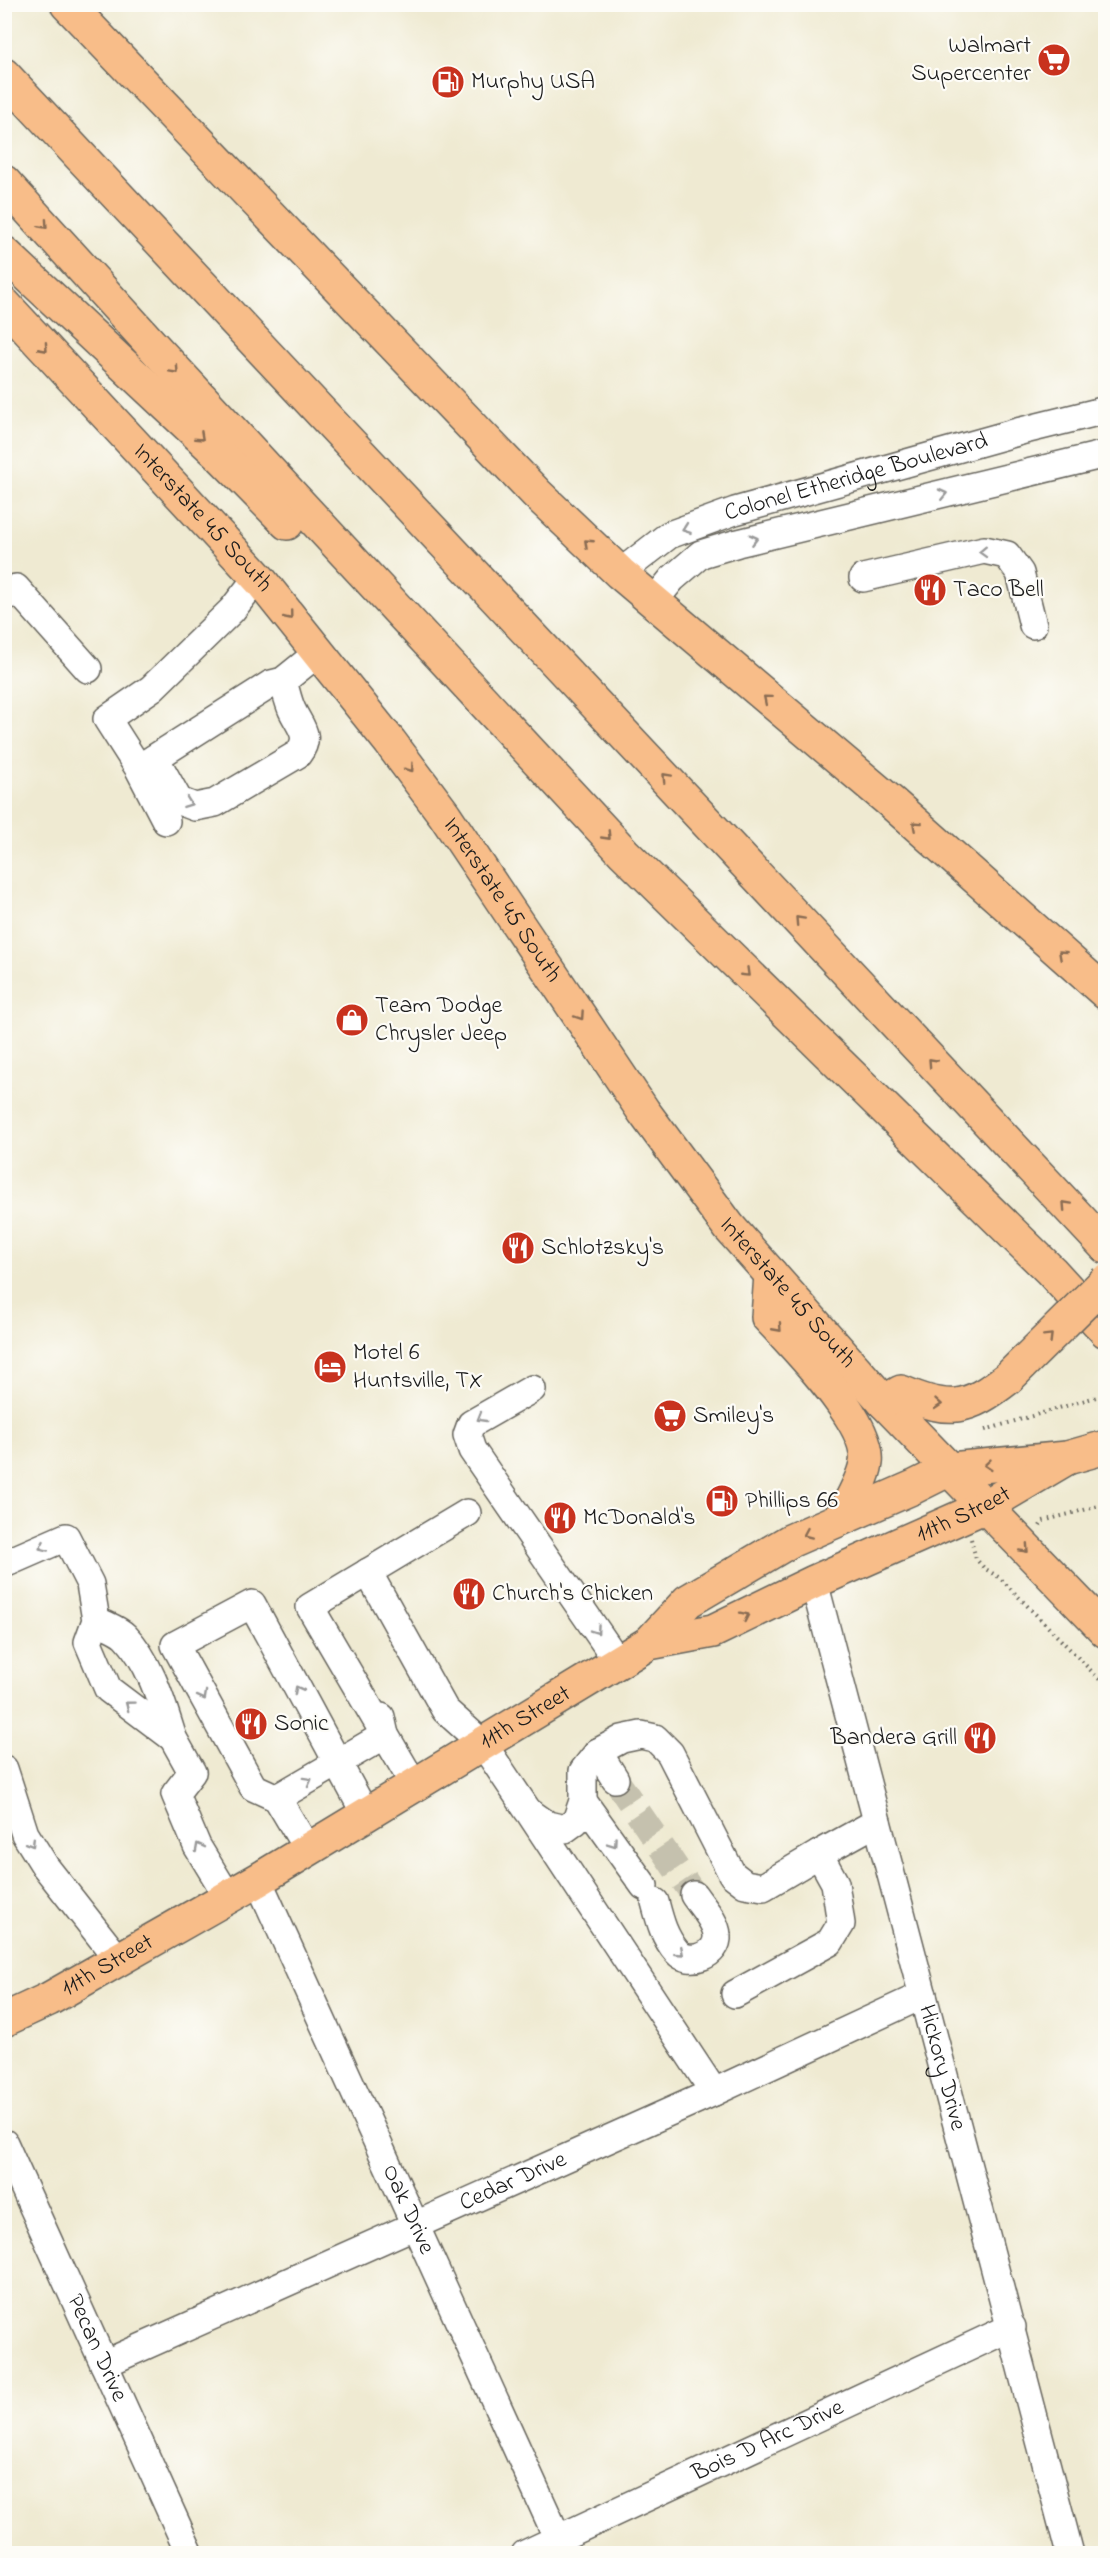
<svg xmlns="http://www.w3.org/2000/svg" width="1110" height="2558" viewBox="0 0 1110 2558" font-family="'Indie Flower',sans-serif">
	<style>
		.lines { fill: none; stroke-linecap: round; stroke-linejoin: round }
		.minor-tunnel { stroke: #c5c1ae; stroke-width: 27; stroke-dasharray: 27 14; stroke-linecap: butt }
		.minor-casing { stroke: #66645c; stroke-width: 30 }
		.major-casing { stroke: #66645c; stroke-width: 36 }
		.highway-casing { stroke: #66645c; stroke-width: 36 }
		.path { stroke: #66645c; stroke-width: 4; stroke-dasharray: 1.5 4.5; stroke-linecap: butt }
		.minor { stroke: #fff; stroke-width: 27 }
		.major { stroke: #f8bd89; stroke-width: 33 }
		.highway { stroke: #f8bd89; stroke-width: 33 }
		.major-bridge-casing { stroke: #66645c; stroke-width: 36; stroke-linecap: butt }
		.major-bridge { stroke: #f8bd89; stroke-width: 33 }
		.oneway { stroke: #8a6c52 }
		.oneway2 { stroke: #999 }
		.labels { text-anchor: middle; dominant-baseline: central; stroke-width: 4.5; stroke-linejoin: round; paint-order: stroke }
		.poi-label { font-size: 24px; fill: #1c1c1c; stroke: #fdfcf7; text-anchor: start }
		.street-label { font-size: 24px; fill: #1c1c1c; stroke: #fdfcf7 }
	</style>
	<rect width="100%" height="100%" fill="#fdfcf7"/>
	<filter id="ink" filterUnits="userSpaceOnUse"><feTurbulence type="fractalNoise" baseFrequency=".0167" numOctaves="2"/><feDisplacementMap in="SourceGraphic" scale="12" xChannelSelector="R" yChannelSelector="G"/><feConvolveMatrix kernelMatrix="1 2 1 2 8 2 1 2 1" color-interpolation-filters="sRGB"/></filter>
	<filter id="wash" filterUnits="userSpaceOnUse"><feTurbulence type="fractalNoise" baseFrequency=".008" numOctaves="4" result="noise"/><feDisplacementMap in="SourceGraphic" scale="24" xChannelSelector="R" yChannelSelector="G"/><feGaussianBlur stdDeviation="1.35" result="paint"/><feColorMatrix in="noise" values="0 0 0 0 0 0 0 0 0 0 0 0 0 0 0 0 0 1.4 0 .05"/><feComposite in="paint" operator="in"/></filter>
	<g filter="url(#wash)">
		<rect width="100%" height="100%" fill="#efead2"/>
	</g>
	<g filter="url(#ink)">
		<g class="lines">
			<path class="minor-tunnel" d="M615,1779L694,1895"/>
			<defs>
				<g id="minor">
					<path id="s1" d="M620,573L669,535L735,511L1021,431L1106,410"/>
					<path d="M863,578L984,550L1007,555L1020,573L1033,625"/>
					<path d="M4,598L16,588L88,669"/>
					<path d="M654,601L672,579L701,554L738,543L1106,454"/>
					<path d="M155,758L179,801L195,807L215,803L298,754C312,736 300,727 292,710C288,701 286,691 283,681"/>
					<path d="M139,768L271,684L283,681L319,652"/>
					<path d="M166,821L139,769L107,719L152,688L232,610L250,587L260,580"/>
					<path d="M532,1389L471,1424L467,1435L472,1450L618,1662"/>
					<path d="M4,1564L66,1537L90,1584L96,1620L88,1642L108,1689L173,1738L192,1772L175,1794L197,1846L228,1897"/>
					<path d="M368,1572L445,1710L483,1744L528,1811L548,1825L565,1829L576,1821L583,1801V1771L598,1752L622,1739L641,1735L655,1738L670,1753L732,1874L745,1884L763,1887L819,1854"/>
					<path id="s2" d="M814,1582L1070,2554"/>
					<path d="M96,1620C105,1625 118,1629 125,1636C151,1663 162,1704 173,1738"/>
					<path d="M598,1752L615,1779"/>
					<path d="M4,1769L25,1834L45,1866L118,1959"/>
					<path d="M415,1786L310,1607L467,1513"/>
					<path d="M277,1798L385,1735L381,1717"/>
					<path d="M583,1801L644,1886"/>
					<path d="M531,1815L714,2092"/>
					<path d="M308,1850L277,1798L253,1787L175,1645L252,1604L366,1815"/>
					<path id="s3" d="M258,1880L558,2539"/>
					<path d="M655,1902C660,1921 664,1937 677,1952C689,1966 719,1955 717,1935C716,1921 702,1907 694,1895"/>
					<path d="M735,1994L830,1942L841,1924L835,1883L819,1854L877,1822"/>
					<path id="s4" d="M4,2143L190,2554"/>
					<path id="s5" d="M104,2364L714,2092L923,1995"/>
					<path id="s6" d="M525,2554L1012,2327"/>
				</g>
				<g id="major">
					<path d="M67,4L537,494L620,573L892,803L1106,993"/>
					<path id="s7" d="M4,304L260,580L390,742L444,814L644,1112L729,1227L884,1402L1106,1631"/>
					<path d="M771,1274L768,1317C795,1346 872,1423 866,1463C863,1481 850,1502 842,1518"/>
					<path d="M884,1402L901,1392C950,1413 967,1410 1008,1378"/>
					<path d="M649,1643L688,1601L790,1541L914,1487L950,1469L1067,1458L1106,1447"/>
					<path id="s8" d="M4,2020L49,1999L258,1880L649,1643L713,1631L814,1582L986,1506L1067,1458"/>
				</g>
				<g id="highway">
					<path d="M4,75L1106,1247"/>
					<path d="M4,182L151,344L624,853L1051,1271L1106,1331"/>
					<path d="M4,253L222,457L287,523"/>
				</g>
			</defs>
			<use href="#minor" class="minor-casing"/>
			<use href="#major" class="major-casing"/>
			<use href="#highway" class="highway-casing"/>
			<g class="path">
				<path d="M985,1430L1106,1394"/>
				<path d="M1040,1526L1043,1521L1106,1504"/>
				<path d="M971,1539L976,1559L984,1568L1000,1578L1106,1686"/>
			</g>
			<use href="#minor" class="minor"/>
			<use href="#major" class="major"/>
			<use href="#highway" class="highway"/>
			<defs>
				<path id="major-bridge" d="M1008,1378L1106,1281"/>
			</defs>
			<use href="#major-bridge" class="major-bridge-casing"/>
			<use href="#major-bridge" class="major-bridge"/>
		</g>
		<defs><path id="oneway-chevron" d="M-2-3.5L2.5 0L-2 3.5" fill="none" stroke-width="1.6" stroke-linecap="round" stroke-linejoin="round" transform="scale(1.5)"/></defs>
		<g class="oneway">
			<use href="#oneway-chevron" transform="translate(44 225) rotate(48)"/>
			<use href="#oneway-chevron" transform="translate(44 348) rotate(48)"/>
			<use href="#oneway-chevron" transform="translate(175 370) rotate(47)"/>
			<use href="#oneway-chevron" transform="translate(200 437) rotate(43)"/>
			<use href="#oneway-chevron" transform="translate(588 543) rotate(-137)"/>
			<use href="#oneway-chevron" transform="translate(289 616) rotate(51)"/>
			<use href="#oneway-chevron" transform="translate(767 699) rotate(-140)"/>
			<use href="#oneway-chevron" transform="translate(410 768) rotate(53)"/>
			<use href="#oneway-chevron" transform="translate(666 777) rotate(-133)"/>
			<use href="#oneway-chevron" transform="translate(916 825) rotate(-138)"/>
			<use href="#oneway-chevron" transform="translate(607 836) rotate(46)"/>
			<use href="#oneway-chevron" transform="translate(799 920) rotate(-133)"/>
			<use href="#oneway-chevron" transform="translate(1062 954) rotate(-138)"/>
			<use href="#oneway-chevron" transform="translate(746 973) rotate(44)"/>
			<use href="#oneway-chevron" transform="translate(580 1016) rotate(56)"/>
			<use href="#oneway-chevron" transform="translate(932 1062) rotate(-133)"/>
			<use href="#oneway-chevron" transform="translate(1066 1205) rotate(-133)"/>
			<use href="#oneway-chevron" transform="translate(778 1328) rotate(48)"/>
			<use href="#oneway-chevron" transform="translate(1049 1337) rotate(-45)"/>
			<use href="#oneway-chevron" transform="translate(938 1404) rotate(5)"/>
			<use href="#oneway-chevron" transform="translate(988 1465) rotate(175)"/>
			<use href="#oneway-chevron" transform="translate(807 1534) rotate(156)"/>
			<use href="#oneway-chevron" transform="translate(1025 1549) rotate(47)"/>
			<use href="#oneway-chevron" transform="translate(745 1616) rotate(-26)"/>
		</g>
		<g class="oneway2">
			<use href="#oneway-chevron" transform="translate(943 494) rotate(-13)"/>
			<use href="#oneway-chevron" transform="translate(686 529) rotate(160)"/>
			<use href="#oneway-chevron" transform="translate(754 539) rotate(-14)"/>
			<use href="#oneway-chevron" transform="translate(983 552) rotate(178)"/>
			<use href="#oneway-chevron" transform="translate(188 803) rotate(20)"/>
			<use href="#oneway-chevron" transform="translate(481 1418) rotate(150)"/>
			<use href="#oneway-chevron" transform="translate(43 1547) rotate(156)"/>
			<use href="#oneway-chevron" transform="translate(596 1630) rotate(55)"/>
			<use href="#oneway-chevron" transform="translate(298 1690) rotate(-118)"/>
			<use href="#oneway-chevron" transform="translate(203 1696) rotate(61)"/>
			<use href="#oneway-chevron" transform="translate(129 1705) rotate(-143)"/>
			<use href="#oneway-chevron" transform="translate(308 1781) rotate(-29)"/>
			<use href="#oneway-chevron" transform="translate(31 1843) rotate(58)"/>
			<use href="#oneway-chevron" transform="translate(613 1843) rotate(55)"/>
			<use href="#oneway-chevron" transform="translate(199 1847) rotate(-118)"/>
			<use href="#oneway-chevron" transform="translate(680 1952) rotate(41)"/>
		</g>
	</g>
	<defs>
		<symbol id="supermarket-disc" viewBox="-11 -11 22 22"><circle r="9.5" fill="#c8321e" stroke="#fdfcf7"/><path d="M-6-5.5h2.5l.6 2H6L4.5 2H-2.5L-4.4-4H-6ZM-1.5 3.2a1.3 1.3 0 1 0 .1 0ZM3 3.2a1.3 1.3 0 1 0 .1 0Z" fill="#fff"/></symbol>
		<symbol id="fuel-disc" viewBox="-11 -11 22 22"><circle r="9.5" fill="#c8321e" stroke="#fdfcf7"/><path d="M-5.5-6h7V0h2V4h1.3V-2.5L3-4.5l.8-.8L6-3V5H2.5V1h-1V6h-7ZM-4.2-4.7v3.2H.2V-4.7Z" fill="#fff"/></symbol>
		<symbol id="restaurant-disc" viewBox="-11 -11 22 22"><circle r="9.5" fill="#c8321e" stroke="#fdfcf7"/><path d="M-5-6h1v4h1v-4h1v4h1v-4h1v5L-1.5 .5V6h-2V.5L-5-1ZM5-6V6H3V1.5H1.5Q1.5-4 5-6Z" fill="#fff"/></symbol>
		<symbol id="shop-disc" viewBox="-11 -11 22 22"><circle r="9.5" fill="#c8321e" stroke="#fdfcf7"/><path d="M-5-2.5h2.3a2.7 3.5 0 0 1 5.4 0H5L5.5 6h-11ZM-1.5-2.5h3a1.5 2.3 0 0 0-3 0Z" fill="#fff"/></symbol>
		<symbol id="hotel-disc" viewBox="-11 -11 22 22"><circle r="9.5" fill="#c8321e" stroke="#fdfcf7"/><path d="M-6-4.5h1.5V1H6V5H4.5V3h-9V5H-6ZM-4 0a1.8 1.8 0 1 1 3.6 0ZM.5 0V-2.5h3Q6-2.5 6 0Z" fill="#fff"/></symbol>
	</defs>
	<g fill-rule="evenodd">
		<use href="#supermarket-disc" x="1035" y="41" width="38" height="38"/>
		<use href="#fuel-disc" x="429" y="63" width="38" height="38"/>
		<use href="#restaurant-disc" x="911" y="571" width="38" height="38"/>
		<use href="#shop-disc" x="333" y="1001" width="38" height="38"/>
		<use href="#restaurant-disc" x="499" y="1229" width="38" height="38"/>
		<use href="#hotel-disc" x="311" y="1348" width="38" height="38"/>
		<use href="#supermarket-disc" x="651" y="1397" width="38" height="38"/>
		<use href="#fuel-disc" x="703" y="1482" width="38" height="38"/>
		<use href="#restaurant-disc" x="541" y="1499" width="38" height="38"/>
		<use href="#restaurant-disc" x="450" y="1575" width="38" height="38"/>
		<use href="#restaurant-disc" x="232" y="1705" width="38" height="38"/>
		<use href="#restaurant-disc" x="961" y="1719" width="38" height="38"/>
	</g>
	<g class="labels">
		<g class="poi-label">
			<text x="1031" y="46" text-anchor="end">Walmart<tspan x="1031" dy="28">Supercenter</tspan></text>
			<text x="471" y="82">Murphy USA</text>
			<text x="953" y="590">Taco Bell</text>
			<text x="375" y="1006">Team Dodge<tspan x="375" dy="28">Chrysler Jeep</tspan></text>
			<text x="541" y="1248">Schlotzsky's</text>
			<text x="353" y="1353">Motel 6<tspan x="353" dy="28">Huntsville, TX</tspan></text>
			<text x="693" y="1416">Smiley's</text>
			<text x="745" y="1501">Phillips 66</text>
			<text x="583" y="1518">McDonald's</text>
			<text x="492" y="1594">Church's Chicken</text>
			<text x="274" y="1724">Sonic</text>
			<text x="957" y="1738" text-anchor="end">Bandera Grill</text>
		</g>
		<g class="street-label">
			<text stroke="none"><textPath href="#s1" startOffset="258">Colonel Etheridge Boulevard</textPath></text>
			<text stroke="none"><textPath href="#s7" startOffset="292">Interstate 45 South</textPath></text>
			<text stroke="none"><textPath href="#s7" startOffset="778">Interstate 45 South</textPath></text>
			<text stroke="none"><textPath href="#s7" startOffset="1264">Interstate 45 South</textPath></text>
			<text stroke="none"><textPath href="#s8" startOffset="1089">11th Street</textPath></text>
			<text stroke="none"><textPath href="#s8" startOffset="603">11th Street</textPath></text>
			<text stroke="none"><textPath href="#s8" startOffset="117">11th Street</textPath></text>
			<text stroke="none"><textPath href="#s2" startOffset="502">Hickory Drive</textPath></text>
			<text stroke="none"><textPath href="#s5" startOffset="448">Cedar Drive</textPath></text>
			<text stroke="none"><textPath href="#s3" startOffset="362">Oak Drive</textPath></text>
			<text stroke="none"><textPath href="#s4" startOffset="225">Pecan Drive</textPath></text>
			<text stroke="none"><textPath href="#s6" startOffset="268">Bois D Arc Drive</textPath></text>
		</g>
	</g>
	<rect width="1110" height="2558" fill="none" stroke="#fdfcf7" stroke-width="24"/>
</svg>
